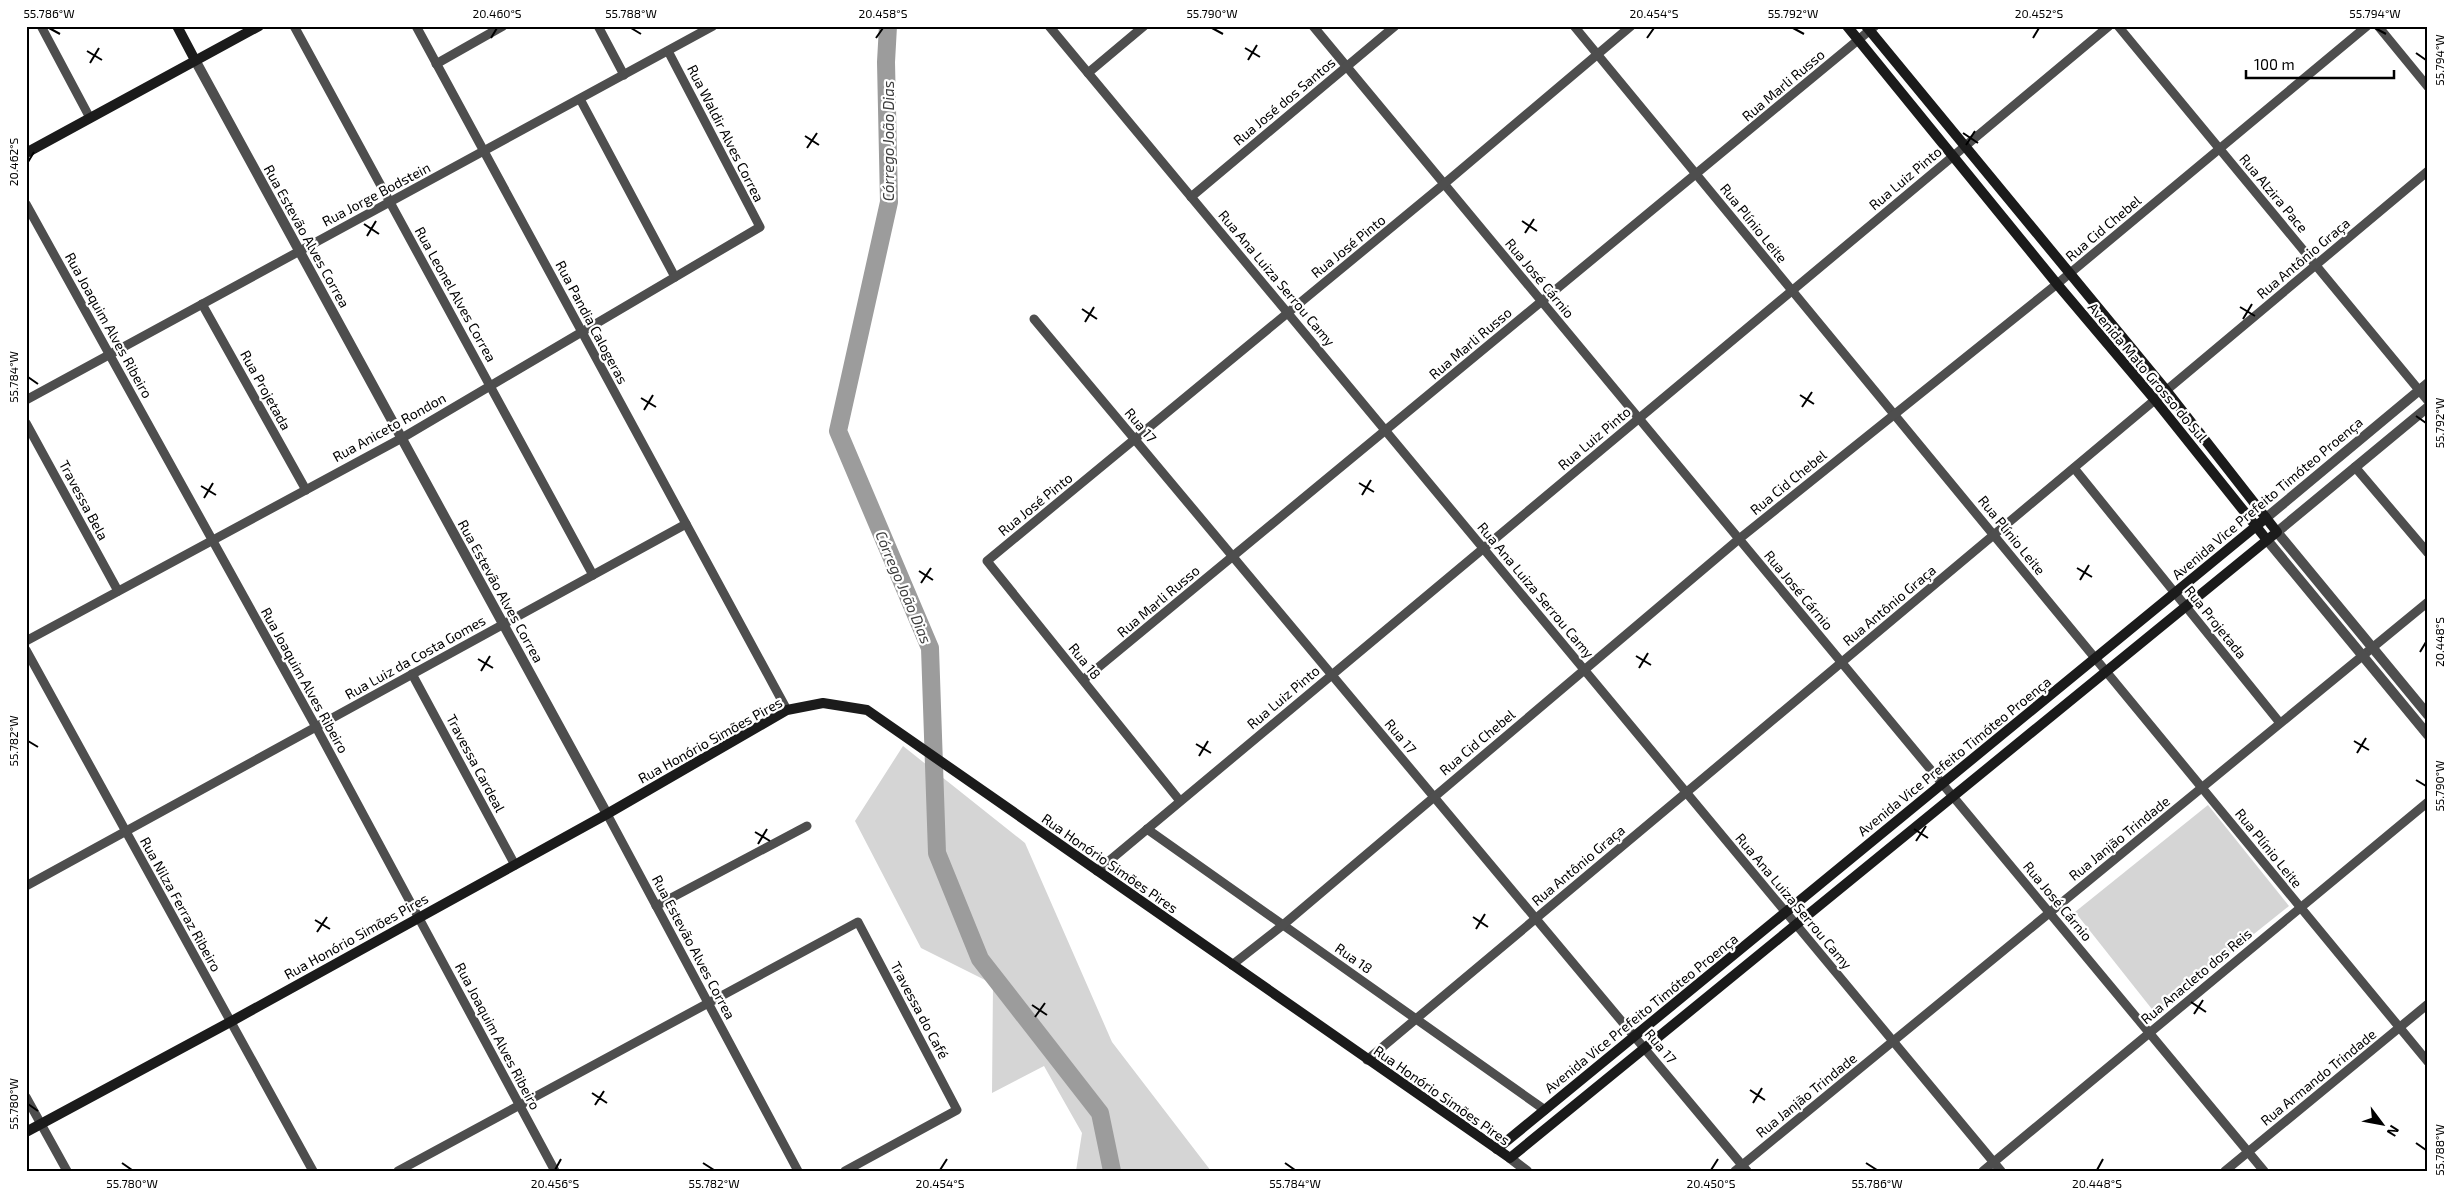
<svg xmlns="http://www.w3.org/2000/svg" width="2454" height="1197" viewBox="0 0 2454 1197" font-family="'Exo 2',sans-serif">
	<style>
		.green { fill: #d5d5d5 }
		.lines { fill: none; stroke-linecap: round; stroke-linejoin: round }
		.river { stroke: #9c9c9c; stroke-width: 18 }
		.minor { stroke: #4e4e4e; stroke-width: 9 }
		.tertiary { stroke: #4e4e4e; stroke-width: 10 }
		.secondary { stroke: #1b1b1b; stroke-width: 10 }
		.ticks { fill: none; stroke: #000; stroke-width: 2 }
		.labels { text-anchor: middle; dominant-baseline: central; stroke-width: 4.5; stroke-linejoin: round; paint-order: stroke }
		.street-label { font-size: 14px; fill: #000; stroke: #fff }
		.water-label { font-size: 15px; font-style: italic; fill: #3d3d3d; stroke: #fff }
		.neatline { fill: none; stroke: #000; stroke-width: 2 }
		.ticks-label { font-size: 12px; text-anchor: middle; fill: #000 }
	</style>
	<rect width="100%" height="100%" fill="#fff"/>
	<g class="green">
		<path d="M903,746L1025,843L1112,1042L1211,1171H1076L1082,1133L1044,1066L992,1093L993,984L921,948L855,821Z"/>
		<path d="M2208,805L2289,906L2155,1013L2075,912Z"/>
	</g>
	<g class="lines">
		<path class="river" d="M888,26L886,62L889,202L838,431L930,648L937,853L980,959L1100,1113L1112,1171"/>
		<g class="minor">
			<path d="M41,26L90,118"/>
			<path d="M294,26L593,575"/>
			<path d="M416,26L787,710"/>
			<path d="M598,26L624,75"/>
			<path d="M1049,26L2001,1171"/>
			<path d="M1313,26L2264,1171"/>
			<path d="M1574,26L2428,1062"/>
			<path d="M2118,26L2428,401"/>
			<path d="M2378,26L2428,87"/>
			<path d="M436,64L503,26"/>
			<path d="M1088,73L1144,26"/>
			<path d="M580,99L675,277"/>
			<path d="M1191,197L1395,26"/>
			<path d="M26,204L316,727L555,1171"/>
			<path d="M202,304L306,490"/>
			<path d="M1034,319L1747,1171"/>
			<path d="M26,400L713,26"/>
			<path d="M26,423L118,591"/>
			<path d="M2355,467L2428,553"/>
			<path d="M2074,468L2280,723"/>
			<path d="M26,641L402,438L760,227L668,51"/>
			<path d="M26,650L313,1171"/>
			<path d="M412,674L515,865"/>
			<path d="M1083,680L1875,26"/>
			<path d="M1180,801L987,561L1444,184L1631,26"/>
			<path d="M607,814L798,1171"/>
			<path d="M1147,829L1545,1110"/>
			<path d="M1097,871L2109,26"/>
			<path d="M26,886L686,524"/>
			<path d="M656,906L807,826"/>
			<path d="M1232,965L1283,925L1739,539L2057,284L2367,26"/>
			<path d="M1367,1060L2428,171"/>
			<path d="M26,1097L67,1171"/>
			<path d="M398,1171L858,922L957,1110L845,1171"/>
			<path d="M1735,1171L2428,602"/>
			<path d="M1983,1171L2428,802"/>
			<path d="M2225,1171L2428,1004"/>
		</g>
		<g class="tertiary">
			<path d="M195,60L607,814"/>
			<path d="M2428,407L2277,532L2428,715"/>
			<path d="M2266,518L2428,383"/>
			<path d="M2267,540L2428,735"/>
			<path d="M1510,1158L1527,1171"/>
		</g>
		<g class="secondary">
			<path d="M177,26L195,60"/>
			<path d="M1847,26L2057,284L2155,400L2267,540"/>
			<path d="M26,153L259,26"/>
			<path d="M26,1132L232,1021L607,814L787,710L823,703L867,710L1510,1158L2277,532L2166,390L1866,26"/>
			<path d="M1497,1149L2266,518"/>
		</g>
	</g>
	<path class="ticks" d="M49,28L60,34M631,28L641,34M1212,28L1223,34M1793,28L1804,34M2375,28L2386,34M491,38L497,28M876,38L883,28M1647,38L1654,28M2033,38L2039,28M1245,48L1260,57M87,51L102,60M2416,53L2426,60M1248,60L1257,45M90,63L99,48M1963,133L1978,143M805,136L819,145M1966,145L1975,131M807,148L817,133M28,162L34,152M1522,221L1537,231M364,224L379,234M1525,233L1534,219M367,236L376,221M2240,307L2255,316M1082,309L1097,319M2243,319L2252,304M1085,322L1094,307M28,377L38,384M1800,395L1814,404M641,398L656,407M1802,407L1812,392M644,410L653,395M2416,416L2426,423M1359,483L1374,492M201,486L216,495M1362,495L1371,480M204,498L213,483M2077,568L2092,577M919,571L933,580M2080,580L2089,565M921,583L931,568M2420,652L2426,642M1636,656L1651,665M478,659L493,668M1639,668L1648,653M481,671L490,656M28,741L38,747M2354,741L2369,750M1196,744L1211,753M2357,753L2366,738M1199,756L1208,741M2416,780L2426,786M1914,829L1928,838M755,832L770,841M1916,841L1926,826M758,844L767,829M1473,917L1488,927M315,920L330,929M1476,929L1485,914M317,932L327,917M2191,1002L2206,1012M1032,1005L1047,1015M2194,1014L2203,1000M1035,1017L1045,1003M1750,1090L1765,1100M592,1093L607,1103M1753,1103L1762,1088M28,1104L38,1111M595,1105L604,1091M2416,1143L2426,1150M122,1163L132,1170M703,1163L714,1170M1285,1163L1295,1170M1866,1163L1877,1170M555,1170L561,1159M940,1170L947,1159M1711,1170L1718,1159M2097,1170L2103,1159"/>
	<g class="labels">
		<g class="street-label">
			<text transform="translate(1783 85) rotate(-40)">Rua Marli Russo</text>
			<text transform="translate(1284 101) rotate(-40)">Rua José dos Santos</text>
			<text transform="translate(726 133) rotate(63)">Rua Waldir Alves Correa</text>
			<text transform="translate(1905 178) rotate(-40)">Rua Luiz Pinto</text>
			<text transform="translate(2274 193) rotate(50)">Rua Alzira Pace</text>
			<text transform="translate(376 194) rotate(-28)">Rua Jorge Bodstein</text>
			<text transform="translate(1754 223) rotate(51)">Rua Plínio Leite</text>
			<text transform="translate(2103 228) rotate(-40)">Rua Cid Chebel</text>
			<text transform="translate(307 236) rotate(61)">Rua Estevão Alves Correa</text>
			<text transform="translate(1348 246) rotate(-39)">Rua José Pinto</text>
			<text transform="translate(2303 258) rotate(-40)">Rua Antônio Graça</text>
			<text transform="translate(1277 278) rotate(50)">Rua Ana Luiza Serrou Camy</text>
			<text transform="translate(1540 278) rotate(50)">Rua José Cárnio</text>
			<text transform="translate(456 294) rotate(61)">Rua Leonel Alves Correa</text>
			<text transform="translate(592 322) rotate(62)">Rua Pandia Calogeras</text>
			<text transform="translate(109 325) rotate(61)">Rua Joaquim Alves Ribeiro</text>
			<text transform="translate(1470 343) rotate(-40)">Rua Marli Russo</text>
			<text transform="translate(2148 372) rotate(50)">Avenida Mato Grosso do Sul</text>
			<text transform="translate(266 390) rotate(61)">Rua Projetada</text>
			<text transform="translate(1141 425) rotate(50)">Rua 17</text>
			<text transform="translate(389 427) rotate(-29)">Rua Aniceto Rondon</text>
			<text transform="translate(1594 438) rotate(-40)">Rua Luiz Pinto</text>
			<text transform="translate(1788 482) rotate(-39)">Rua Cid Chebel</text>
			<text transform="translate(2267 498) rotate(-40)">Avenida Vice Prefeito Timóteo Proença</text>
			<text transform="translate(84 500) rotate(62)">Travessa Bela</text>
			<text transform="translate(1035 504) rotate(-39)">Rua José Pinto</text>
			<text transform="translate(2012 535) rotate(51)">Rua Plínio Leite</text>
			<text transform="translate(1536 590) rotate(50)">Rua Ana Luiza Serrou Camy</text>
			<text transform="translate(1799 590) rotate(50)">Rua José Cárnio</text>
			<text transform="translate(501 591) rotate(61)">Rua Estevão Alves Correa</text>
			<text transform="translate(1158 601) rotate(-40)">Rua Marli Russo</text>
			<text transform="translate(1889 605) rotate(-40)">Rua Antônio Graça</text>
			<text transform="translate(2216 622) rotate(51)">Rua Projetada</text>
			<text transform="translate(415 657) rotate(-29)">Rua Luiz da Costa Gomes</text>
			<text transform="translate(1085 661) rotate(51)">Rua 18</text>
			<text transform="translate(305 680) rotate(61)">Rua Joaquim Alves Ribeiro</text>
			<text transform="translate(1283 697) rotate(-40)">Rua Luiz Pinto</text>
			<text transform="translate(1401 736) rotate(50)">Rua 17</text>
			<text transform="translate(710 740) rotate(-29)">Rua Honório Simões Pires</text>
			<text transform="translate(1477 742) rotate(-40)">Rua Cid Chebel</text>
			<text transform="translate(1954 756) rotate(-39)">Avenida Vice Prefeito Timóteo Proença</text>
			<text transform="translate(476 763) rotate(62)">Travessa Cardeal</text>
			<text transform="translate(2119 838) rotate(-39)">Rua Janjão Trindade</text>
			<text transform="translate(2269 848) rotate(51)">Rua Plínio Leite</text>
			<text transform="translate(1110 863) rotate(35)">Rua Honório Simões Pires</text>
			<text transform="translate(1578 865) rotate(-40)">Rua Antônio Graça</text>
			<text transform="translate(1794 901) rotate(50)">Rua Ana Luiza Serrou Camy</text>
			<text transform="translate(2058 901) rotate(50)">Rua José Cárnio</text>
			<text transform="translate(181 904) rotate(61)">Rua Nilza Ferraz Ribeiro</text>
			<text transform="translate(356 936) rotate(-29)">Rua Honório Simões Pires</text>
			<text transform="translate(694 947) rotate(62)">Rua Estevão Alves Correa</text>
			<text transform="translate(1354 958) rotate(35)">Rua 18</text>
			<text transform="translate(2196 976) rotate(-40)">Rua Anacleto dos Reis</text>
			<text transform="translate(920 1010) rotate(62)">Travessa do Café</text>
			<text transform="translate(1641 1013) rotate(-39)">Avenida Vice Prefeito Timóteo Proença</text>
			<text transform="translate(498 1036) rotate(62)">Rua Joaquim Alves Ribeiro</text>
			<text transform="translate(1661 1046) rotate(50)">Rua 17</text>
			<text transform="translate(2318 1077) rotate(-39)">Rua Armando Trindade</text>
			<text transform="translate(1442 1095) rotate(35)">Rua Honório Simões Pires</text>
			<text transform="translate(1806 1095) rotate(-39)">Rua Janjão Trindade</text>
		</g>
		<g class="water-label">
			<text transform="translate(888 141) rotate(-90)">Córrego João Dias</text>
			<text transform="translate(904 587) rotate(67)">Córrego João Dias</text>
		</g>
	</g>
	<rect width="2454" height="1197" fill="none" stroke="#ffffff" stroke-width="55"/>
	<g transform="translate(2382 1124) rotate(122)" stroke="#ffffff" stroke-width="4" paint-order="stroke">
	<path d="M0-4L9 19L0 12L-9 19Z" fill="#000000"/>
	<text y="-8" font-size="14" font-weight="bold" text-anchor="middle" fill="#000000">N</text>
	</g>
	<path d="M2246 70v8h148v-8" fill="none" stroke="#000000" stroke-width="2.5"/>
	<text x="2254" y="70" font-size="15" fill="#000000" stroke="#ffffff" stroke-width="4" paint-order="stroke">100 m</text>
	<rect x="28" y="28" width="2398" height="1142" class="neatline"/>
	<g class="ticks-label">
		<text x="49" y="18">55.786°W</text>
		<text x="497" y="18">20.460°S</text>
		<text x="631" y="18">55.788°W</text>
		<text x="883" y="18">20.458°S</text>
		<text x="1212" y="18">55.790°W</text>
		<text x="1654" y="18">20.454°S</text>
		<text x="1793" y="18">55.792°W</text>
		<text x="2039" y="18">20.452°S</text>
		<text x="2375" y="18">55.794°W</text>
		<text transform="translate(2440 60) rotate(-90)" y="4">55.794°W</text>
		<text transform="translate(14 162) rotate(-90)" y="4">20.462°S</text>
		<text transform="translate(14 377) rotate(-90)" y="4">55.784°W</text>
		<text transform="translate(2440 423) rotate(-90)" y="4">55.792°W</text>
		<text transform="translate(2440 642) rotate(-90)" y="4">20.448°S</text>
		<text transform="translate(14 741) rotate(-90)" y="4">55.782°W</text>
		<text transform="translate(2440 786) rotate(-90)" y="4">55.790°W</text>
		<text transform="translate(14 1104) rotate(-90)" y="4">55.780°W</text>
		<text transform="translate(2440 1150) rotate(-90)" y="4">55.788°W</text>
		<text x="132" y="1188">55.780°W</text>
		<text x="555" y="1188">20.456°S</text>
		<text x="714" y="1188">55.782°W</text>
		<text x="940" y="1188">20.454°S</text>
		<text x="1295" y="1188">55.784°W</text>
		<text x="1711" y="1188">20.450°S</text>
		<text x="1877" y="1188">55.786°W</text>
		<text x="2097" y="1188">20.448°S</text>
	</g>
</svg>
